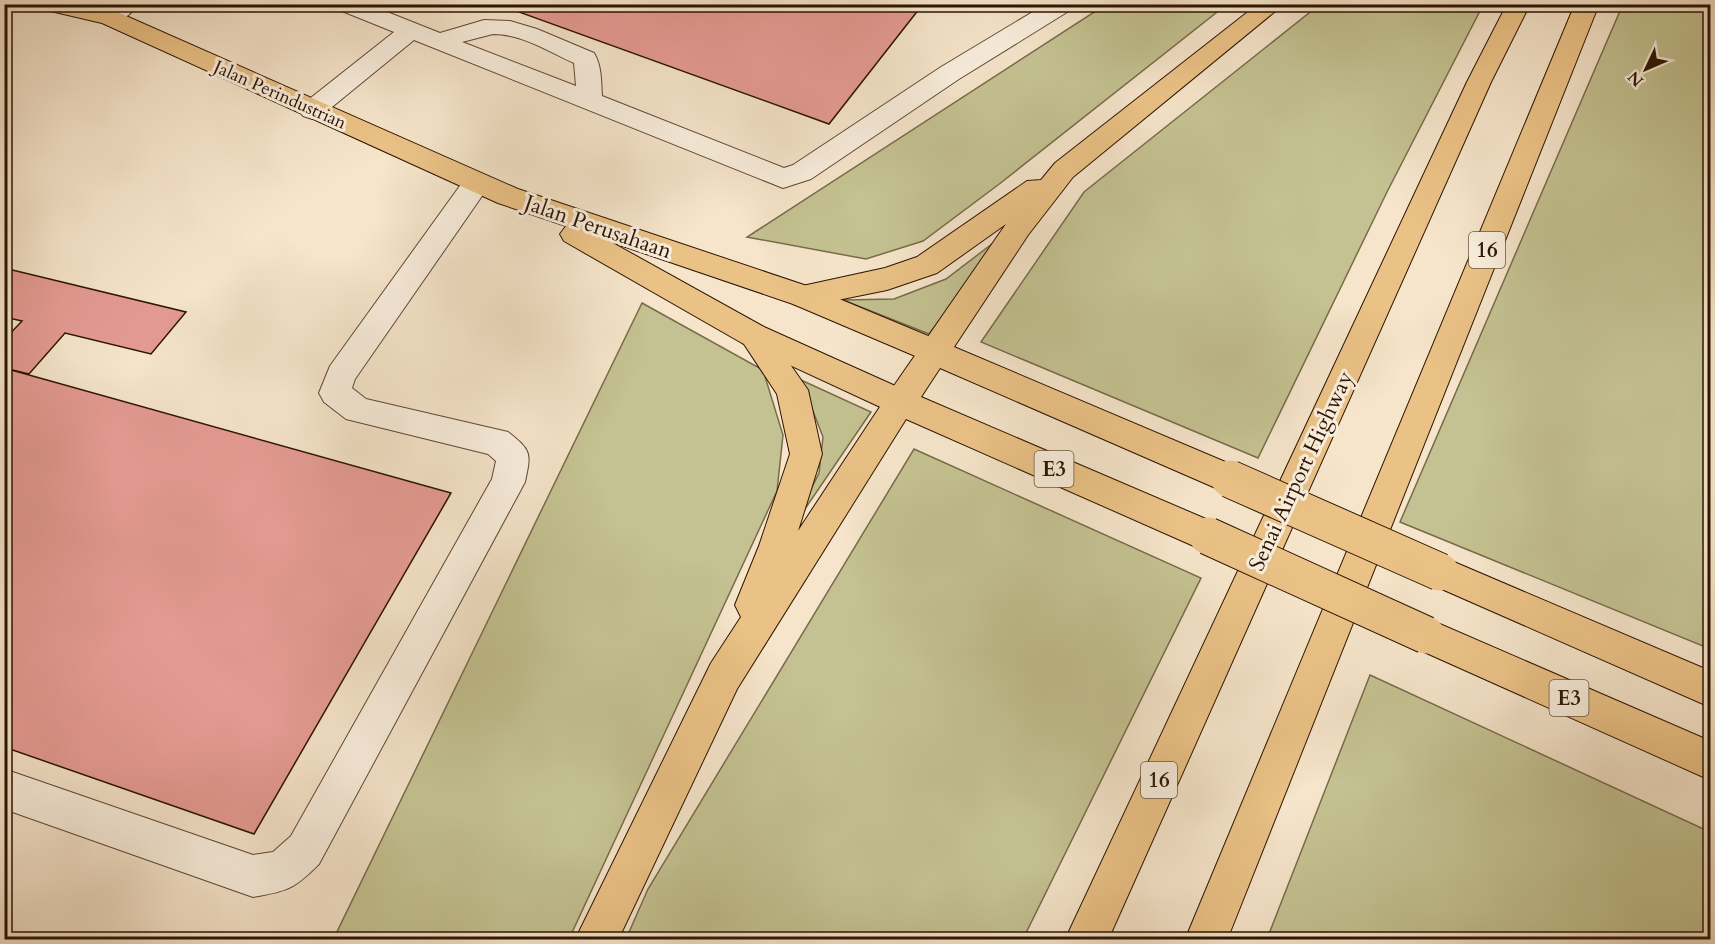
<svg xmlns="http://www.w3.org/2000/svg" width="1715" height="944" viewBox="0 0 1715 944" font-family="Cardo,serif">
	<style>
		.green { fill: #c4c292; stroke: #786b4a; stroke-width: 1.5 }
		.building { fill: #e59b93; stroke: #2b1401; stroke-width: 1.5 }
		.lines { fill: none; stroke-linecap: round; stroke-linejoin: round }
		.minor-casing { stroke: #5e4834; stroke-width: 2 }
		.major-casing { stroke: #2b1401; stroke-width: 2 }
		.highway-casing { stroke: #2b1401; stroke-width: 2 }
		.minor { fill: #f9eedd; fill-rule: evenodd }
		.major { fill: #ebc286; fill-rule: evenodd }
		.highway { fill: #ebc286; fill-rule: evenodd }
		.highway-bridge-casing { stroke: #2b1401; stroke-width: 39; stroke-linecap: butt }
		.highway-bridge { stroke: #ebc286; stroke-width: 37 }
		.labels { text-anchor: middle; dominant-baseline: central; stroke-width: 6; stroke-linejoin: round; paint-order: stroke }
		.far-street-label { font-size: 18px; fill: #2b1401; stroke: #f9eedd }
		.shield { fill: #f9eedd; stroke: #695543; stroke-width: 1.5 }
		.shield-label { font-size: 21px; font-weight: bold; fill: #2b1401 }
		.street-label { font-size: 22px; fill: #2b1401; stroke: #f9eedd }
	</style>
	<rect width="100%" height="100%" fill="#f6e5cb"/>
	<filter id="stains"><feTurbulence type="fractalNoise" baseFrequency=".00333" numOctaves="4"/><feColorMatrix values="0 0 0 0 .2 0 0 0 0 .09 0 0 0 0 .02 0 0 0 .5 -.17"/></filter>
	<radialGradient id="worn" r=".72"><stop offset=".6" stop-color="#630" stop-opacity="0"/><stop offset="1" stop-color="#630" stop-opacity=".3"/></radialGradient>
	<g class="green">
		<path d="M1623,4L1710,5V649L1400,522Z"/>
		<path d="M1105,5H1226L998,185L923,241L866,259L747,237Z"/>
		<path d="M1319,5H1483L1387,192L1258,458L981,342L1084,192Z"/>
		<path d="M1005,234L929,334L843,300L894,299L946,279Z"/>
		<path d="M642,303L763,370L783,435L777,491L569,939L333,940Z"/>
		<path d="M801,380L871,412L792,528L819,473L823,437Z"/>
		<path d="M914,449L1201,578L1023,939H626L648,889Z"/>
		<path d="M1370,675L1710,832V939H1267Z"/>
	</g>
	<g class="building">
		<path d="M497,4H923L829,124Z"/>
		<path d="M4,268L186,312L151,354L65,333L29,374L4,368V340L22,321L4,317Z"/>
		<path d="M4,368L451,493L254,834L4,747Z"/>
	</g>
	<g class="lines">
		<defs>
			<g id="minor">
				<path d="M111,4H138C130,17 115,26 101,22L97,17Z"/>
				<path d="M334,4H367L440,33L484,20L510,21L537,29L594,53C602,66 601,82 602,96L784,168L793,165L941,67L1046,4H1075L1072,9L959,79L811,179L783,188L414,40L321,116L312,119L303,116L299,110L303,104L394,32L337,9ZM493,34C522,34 549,52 574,63L576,86L462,42Z"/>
				<path d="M477,173L487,176L491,183L355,379L352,388L366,399L508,432C532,451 531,453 525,482L319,864C294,889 288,891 253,897L4,809V769L253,855L273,852L291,836L492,479L496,461L488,454L346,419L324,402L319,393L330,366L467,176Z"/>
			</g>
			<path id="major" d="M39,4H85L117,12L518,189L813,288L945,343L949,352L945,361L934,364L793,304L611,242L764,327L911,393L916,402L911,411L900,415L889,411L742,343L564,241L560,234L566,226L498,203L102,23L42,9Z"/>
			<g id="highway">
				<path d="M1258,4H1284L1073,177L1028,235L954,347L1242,469L1247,479L1242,489L1230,493L1218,489L940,368L921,397L1220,525L1225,536L1220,547L1208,551L1196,547L906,419L737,689L618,940H575L711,663L741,617L735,605L759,546L790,454L777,394L738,335L742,327L753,323L764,327L808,390L822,454L798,531L889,393L1006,224L937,273L887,290L803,307L793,304L788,296L793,288L885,268L917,257L1027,181L1041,180L1055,163Z"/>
				<path d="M1507,4H1530L1491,82L1108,940H1065L1467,82Z"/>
				<path d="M1575,4H1599L1227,940H1185Z"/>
				<path d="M1440,556L1710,671V707L1428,583L1422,572L1428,561Z"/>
				<path d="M1426,618L1710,741V780L1413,647L1408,635L1413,623Z"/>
			</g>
		</defs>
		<use href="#minor" class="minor-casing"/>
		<use href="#major" class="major-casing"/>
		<use href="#highway" class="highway-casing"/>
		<use href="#minor" class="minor"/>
		<use href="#major" class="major"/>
		<use href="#highway" class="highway"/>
		<defs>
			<g id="highway-bridge">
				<path d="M1230,479L1440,572"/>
				<path d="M1208,536L1426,635"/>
			</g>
		</defs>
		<use href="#highway-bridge" class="highway-bridge-casing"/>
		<use href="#highway-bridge" class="highway-bridge"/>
	</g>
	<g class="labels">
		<g class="far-street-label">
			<text transform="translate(280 95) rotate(24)">Jalan Perindustrian</text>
		</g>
		<g class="shield">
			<rect x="1469" y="232" width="36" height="36" rx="4.5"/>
			<rect x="1034.5" y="451" width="39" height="36" rx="4.5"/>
			<rect x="1549.5" y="680" width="39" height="36" rx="4.5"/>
			<rect x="1141" y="762" width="36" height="36" rx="4.5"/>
		</g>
		<g class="shield-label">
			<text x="1487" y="250">16</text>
			<text x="1054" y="469">E3</text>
			<text x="1569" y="698">E3</text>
			<text x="1159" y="780">16</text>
		</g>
		<g class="street-label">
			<text transform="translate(598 227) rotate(19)">Jalan Perusahaan</text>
			<text transform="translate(1301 471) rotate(-65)">Senai Airport Highway</text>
		</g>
	</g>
	<rect width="1715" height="944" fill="none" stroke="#f6e5cb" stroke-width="24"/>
	<rect x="6" y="6" width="1703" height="932" fill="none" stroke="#2b1401" stroke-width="3"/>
	<rect x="12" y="12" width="1691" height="920" fill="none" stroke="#2b1401" stroke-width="1.5"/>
	<g transform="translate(1646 69) rotate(226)" stroke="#f9eedd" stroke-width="4.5" paint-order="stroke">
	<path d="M0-4.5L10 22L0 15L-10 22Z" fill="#2b1401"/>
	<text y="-9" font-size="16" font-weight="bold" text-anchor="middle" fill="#2b1401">N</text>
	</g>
	<rect width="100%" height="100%" filter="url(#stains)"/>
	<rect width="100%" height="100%" fill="url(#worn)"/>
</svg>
